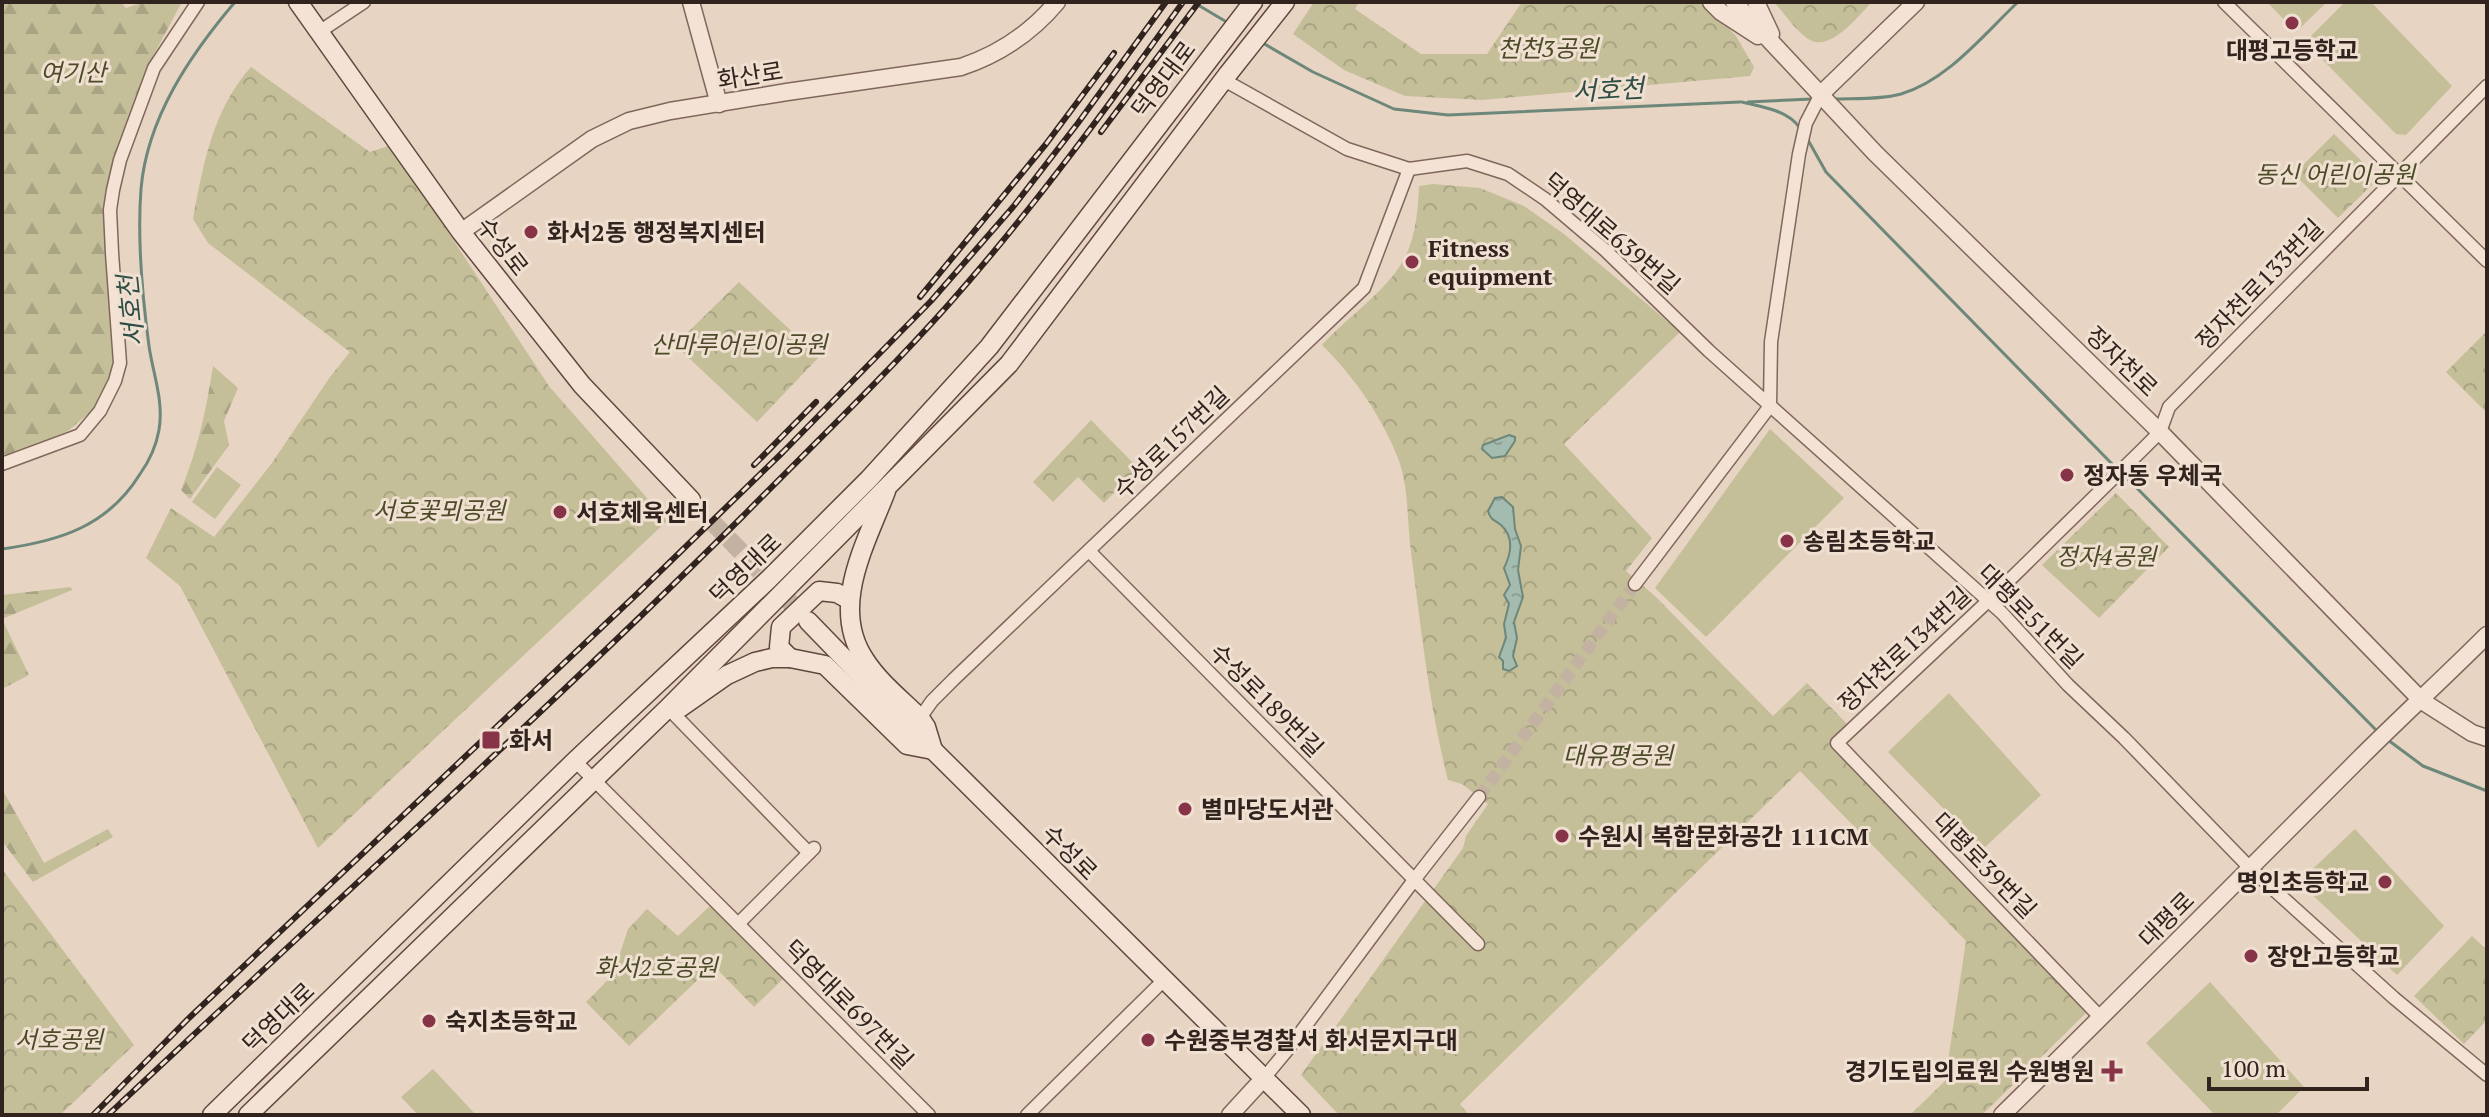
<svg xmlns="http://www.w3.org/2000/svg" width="2489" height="1117" viewBox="0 0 2489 1117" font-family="'PT Serif','Noto Sans KR',serif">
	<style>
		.green { fill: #c4bf98 }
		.forest { fill: url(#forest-firs) }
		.park { fill: url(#park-crowns) }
		.water { fill: url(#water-ripples); stroke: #6d887b; stroke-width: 2 }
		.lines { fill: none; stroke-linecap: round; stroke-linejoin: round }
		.stream { stroke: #6d887b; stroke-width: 3 }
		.minor-tunnel { stroke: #c3b1a2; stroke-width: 12; stroke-dasharray: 12 6; stroke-linecap: butt }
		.secondary-tunnel { stroke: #c3b1a2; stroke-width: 18; stroke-dasharray: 18 9; stroke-linecap: butt }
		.minor-casing { stroke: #80675c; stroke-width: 15 }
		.tertiary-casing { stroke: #80675c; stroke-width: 19 }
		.secondary-casing { stroke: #61483f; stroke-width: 21 }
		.minor { stroke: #f4e3d5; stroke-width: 12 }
		.tertiary { stroke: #f4e3d5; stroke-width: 16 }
		.secondary { stroke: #f4e3d5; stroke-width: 18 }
		.rail-casing { stroke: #31231e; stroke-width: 6 }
		.rail { stroke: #f0e0d1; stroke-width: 3; stroke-dasharray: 9; stroke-linecap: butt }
		.poi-dot { fill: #873448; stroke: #f0e0d1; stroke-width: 3 }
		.labels { text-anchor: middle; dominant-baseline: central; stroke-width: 6; stroke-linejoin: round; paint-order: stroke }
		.park-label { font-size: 24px; font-style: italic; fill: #4b4b27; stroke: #f0e0d1 }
		.poi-label { font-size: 24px; font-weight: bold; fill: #31231e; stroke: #f0e0d1; text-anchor: start }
		.street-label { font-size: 24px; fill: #31231e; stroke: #f0e0d1 }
		.water-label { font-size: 26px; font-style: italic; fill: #2f4f46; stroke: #f0e0d1 }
	</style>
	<defs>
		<pattern id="forest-firs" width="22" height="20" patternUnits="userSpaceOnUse" patternTransform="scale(2)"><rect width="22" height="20" fill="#c4bf98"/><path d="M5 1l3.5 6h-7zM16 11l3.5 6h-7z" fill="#a9a483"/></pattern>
		<pattern id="park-crowns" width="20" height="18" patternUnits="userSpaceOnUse" patternTransform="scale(2)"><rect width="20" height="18" fill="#c4bf98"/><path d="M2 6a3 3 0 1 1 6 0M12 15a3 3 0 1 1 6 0" fill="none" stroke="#a9a483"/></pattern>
		<pattern id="water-ripples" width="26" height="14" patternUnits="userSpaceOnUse" patternTransform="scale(2)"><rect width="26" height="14" fill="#a4bbaf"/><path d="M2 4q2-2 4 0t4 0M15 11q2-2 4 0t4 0" fill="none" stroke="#8ea096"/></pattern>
	</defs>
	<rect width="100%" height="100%" fill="#e8d4c3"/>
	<g class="green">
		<path d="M2267,2H2327L2296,32Z"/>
		<path d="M2345,2H2371L2452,86L2406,135L2396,134L2305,42Z"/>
		<path d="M1770,429L1844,498L1706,637L1655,588Z"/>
		<path d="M217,467L241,485L215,519L192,502Z"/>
		<path d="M1949,693L2041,795L1983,849L1888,752Z"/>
		<path d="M2355,829L2444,926L2397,975L2299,882Z"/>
		<path d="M2210,982L2304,1087L2276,1115H2215L2146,1043Z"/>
		<path d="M433,1069L476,1115H418L401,1097Z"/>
	</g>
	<g class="forest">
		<path d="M2,2H121L126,8L144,2H182L153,56L110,177L114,371L95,408L68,431L2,459Z"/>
		<path d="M213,366L238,388L224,421L229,445L190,499L181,490C198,448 206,411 213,366Z"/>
		<path d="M71,587L72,590L2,619L29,675L2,689V595Z"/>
		<path d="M2,789L44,863L108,829L113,837L33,882L2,841Z"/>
	</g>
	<g class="park">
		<path d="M1314,2H1359L1355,9L1421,54H1487L1522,2H1704L1736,36L1754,67L1750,76L1482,100L1405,96L1344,70L1293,34Z"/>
		<path d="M1774,2H1872C1859,15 1831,52 1810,40C1796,32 1785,14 1774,2Z"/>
		<path d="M251,67L370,152L391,145L549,386L667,521L318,848L180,586L146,558L171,508L214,537L272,463L330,377L350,352L208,243L193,219C203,165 213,109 251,67Z"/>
		<path d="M2334,134L2379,178L2338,218L2294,174Z"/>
		<path d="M1433,184L1480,188L1524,206L1564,234L1680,332L1564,444L1652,538L1626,571L1656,597L1773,716L1807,683L1849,726L1832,743L2087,1012L1982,1115H1910L1945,1081L1966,941L1800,771L1460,1104L1469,1115H1339L1301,1075L1463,848L1466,836L1488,804L1462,784L1448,780C1429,706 1421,627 1411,552C1407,523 1409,489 1399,461C1384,420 1354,376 1322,345C1347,317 1387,291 1404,259C1416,237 1418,210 1419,186Z"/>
		<path d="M739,282L819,357L757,422L675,345Z"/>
		<path d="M2487,331V413L2446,372Z"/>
		<path d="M1091,420L1138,468L1104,503L1078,477L1053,502L1033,482Z"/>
		<path d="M2116,493L2169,547L2099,618L2042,565Z"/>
		<path d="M2,869L134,1045L60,1115H2Z"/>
		<path d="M712,904L784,978L754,1007L713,965L629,1046L586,1002L613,975L628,929L647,909L678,936Z"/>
		<path d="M2472,936L2487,950V1020L2464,1044L2414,996Z"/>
	</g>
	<g class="water">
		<path d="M1509,435L1515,437V441L1505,456L1492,458L1482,449L1483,445Z"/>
		<path d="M1502,497L1513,507L1515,529L1521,546L1518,570L1523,597L1514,622L1517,638L1513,656L1517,666L1509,671L1503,669V661L1499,657L1506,638L1504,624L1509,604L1504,595L1510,585L1504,568C1511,554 1514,537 1501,525C1494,519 1491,521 1488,511L1495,498Z"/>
	</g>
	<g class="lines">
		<g class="stream">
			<path d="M1193,2L1230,24"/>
			<path d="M1261,42L1313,72L1394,109L1448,115L1740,102"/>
			<path d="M1832,99C1854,98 1879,100 1901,94C1948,80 1984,34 2018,2"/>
			<path d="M1742,102C1762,107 1787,110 1799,127"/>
			<path d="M1748,102L1812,99"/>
			<path d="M1808,140L1826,172L2117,469"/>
			<path d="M2123,474L2379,733"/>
			<path d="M2,549C60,541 108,526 140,474C150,460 156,447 159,430C164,401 153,374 149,346C142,294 137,241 141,189C147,118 190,55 235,2"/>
			<path d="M2388,740L2423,766L2487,791"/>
		</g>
		<path class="minor-tunnel" d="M1479,797L1635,584"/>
		<path class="secondary-tunnel" d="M691,500L808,621"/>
		<defs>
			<g id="minor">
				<path d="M2224,2L2487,261"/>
				<path d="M319,32L364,2"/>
				<path d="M1224,80L1347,149L1409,169L1467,161L1508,174L1545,199L1605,250L1709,351L2002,613L2068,685L2124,738L2251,869L2394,998L2487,1075"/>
				<path d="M1770,406L1771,342L1799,154L1806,123L1821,94"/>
				<path d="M2,464L80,435L100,411L115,381L120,363L112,253L110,210L113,190L120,160L154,68L198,2"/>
				<path d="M1089,551L1478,944"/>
				<path d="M1635,584L1770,406"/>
				<path d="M668,708L809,853"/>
				<path d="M920,718L932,701L954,679L1364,288L1409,169"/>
				<path d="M575,761L929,1115"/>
				<path d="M738,924L814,848"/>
				<path d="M2101,1018L1837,743L1987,602L2144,448L2160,432L2169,407L2487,86"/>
				<path d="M1264,1078L1289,1048L1414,880L1479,797"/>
				<path d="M1027,1115L1165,979"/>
			</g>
			<g id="tertiary">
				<path d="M691,2L719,104"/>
				<path d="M1711,2L1721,12L1758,36"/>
				<path d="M1734,2L1875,153L2160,432L2422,701L2472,733L2487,738"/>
				<path d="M1756,2L1771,34"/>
				<path d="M1821,94L1916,2"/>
				<path d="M461,232L592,139L629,121L670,111L787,92L961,67C1000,54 1031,33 1057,2"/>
				<path d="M1230,1115L1264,1078"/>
				<path d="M2002,1115C2122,997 2241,877 2360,758C2402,716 2445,677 2487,635"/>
			</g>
			<g id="secondary">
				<path d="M298,2L461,232L582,385L691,500"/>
				<path d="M808,621L933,750L1301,1115"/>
				<path d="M790,658L779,647L781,627L819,591L837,593L848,599"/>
				<path d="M680,708L727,675L755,662L772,658H790L825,665L907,745L933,750L926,727L920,718C902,700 879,682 865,660C829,607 866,544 886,491"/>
				<path d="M212,1115L575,761L769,579L869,479L989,347L1253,2"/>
				<path d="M248,1115L668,708L1009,364L1228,74L1285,2"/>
			</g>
		</defs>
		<use href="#minor" class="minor-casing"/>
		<use href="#tertiary" class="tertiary-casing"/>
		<use href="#secondary" class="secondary-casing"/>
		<use href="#minor" class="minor"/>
		<use href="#tertiary" class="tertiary"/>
		<use href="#secondary" class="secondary"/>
		<defs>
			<g id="rail">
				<path d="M1101,132L1199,2"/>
				<path d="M920,297L1046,144L1114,53"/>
				<path d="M754,465L816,402"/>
				<path d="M93,1115L189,1018L638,593L783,452L931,301L1013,207L1078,123L1166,2"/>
				<path d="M108,1115C320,915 537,721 743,516C812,446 884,377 949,304C1033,209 1109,105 1183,2"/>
			</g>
		</defs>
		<use href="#rail" class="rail-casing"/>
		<use href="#rail" class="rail"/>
	</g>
	<g class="poi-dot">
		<circle cx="2292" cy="23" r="8"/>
		<circle cx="531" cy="232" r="8"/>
		<circle cx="1412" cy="262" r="8"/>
		<circle cx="2067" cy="475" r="8"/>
		<circle cx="560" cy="512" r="8"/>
		<circle cx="1787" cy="541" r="8"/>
		<rect x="481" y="730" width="20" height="20" rx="4"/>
		<circle cx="1185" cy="809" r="8"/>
		<circle cx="1562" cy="836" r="8"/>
		<circle cx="2385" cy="882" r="8"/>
		<circle cx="2251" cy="956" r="8"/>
		<circle cx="429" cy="1021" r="8"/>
		<circle cx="1148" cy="1040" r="8"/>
		<path d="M2108 1059h8v8h8v8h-8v8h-8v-8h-8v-8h8z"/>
	</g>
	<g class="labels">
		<g class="park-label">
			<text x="1548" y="48">천천3공원</text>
			<text x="73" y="72">여기산</text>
			<text x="2335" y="174">동신 어린이공원</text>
			<text x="739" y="344">산마루어린이공원</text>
			<text x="439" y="510">서호꽃뫼공원</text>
			<text x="2106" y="556">정자4공원</text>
			<text x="1618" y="755">대유평공원</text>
			<text x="656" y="967">화서2호공원</text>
			<text x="59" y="1039">서호공원</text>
		</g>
		<g class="poi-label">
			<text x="2292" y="50" text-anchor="middle">대평고등학교</text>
			<text x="547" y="232">화서2동 행정복지센터</text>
			<text x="1428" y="248">Fitness<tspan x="1428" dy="28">equipment</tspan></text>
			<text x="2083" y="475">정자동 우체국</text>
			<text x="576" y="512">서호체육센터</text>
			<text x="1803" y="541">송림초등학교</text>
			<text x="509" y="740">화서</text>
			<text x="1201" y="809">별마당도서관</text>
			<text x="1578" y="836">수원시 복합문화공간 111CM</text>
			<text x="2369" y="882" text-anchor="end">명인초등학교</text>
			<text x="2267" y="956">장안고등학교</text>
			<text x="445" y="1021">숙지초등학교</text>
			<text x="1164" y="1040">수원중부경찰서 화서문지구대</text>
			<text x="2094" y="1071" text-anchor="end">경기도립의료원 수원병원</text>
		</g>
		<g class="street-label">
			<text transform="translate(750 75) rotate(-9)">화산로</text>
			<text transform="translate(1163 79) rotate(-53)">덕영대로</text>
			<text transform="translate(1612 233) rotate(41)">덕영대로639번길</text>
			<text transform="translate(503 246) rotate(52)">수성로</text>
			<text transform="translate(2259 284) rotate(-46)">정자천로133번길</text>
			<text transform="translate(2122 361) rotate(44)">정자천로</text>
			<text transform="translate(1171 442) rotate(-44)">수성로157번길</text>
			<text transform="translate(745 568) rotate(-44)">덕영대로</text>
			<text transform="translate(2031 616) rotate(45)">대평로51번길</text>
			<text transform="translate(1904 649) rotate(-43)">정자천로134번길</text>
			<text transform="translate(1267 700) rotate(45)">수성로189번길</text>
			<text transform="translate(1070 852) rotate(45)">수성로</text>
			<text transform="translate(1985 865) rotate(46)">대평로39번길</text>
			<text transform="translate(2166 919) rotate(-45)">대평로</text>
			<text transform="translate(849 1004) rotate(45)">덕영대로697번길</text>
			<text transform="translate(278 1017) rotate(-44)">덕영대로</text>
		</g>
		<g class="water-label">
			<text transform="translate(1608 89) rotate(-3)">서호천</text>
			<text transform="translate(130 311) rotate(-96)">서호천</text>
		</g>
	</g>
	<rect width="2489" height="1117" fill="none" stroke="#31231e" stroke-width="8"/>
	<path d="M2209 1077v12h158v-12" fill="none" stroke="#31231e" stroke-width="4"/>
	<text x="2221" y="1077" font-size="24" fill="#31231e" stroke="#f0e0d1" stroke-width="6" paint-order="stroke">100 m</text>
</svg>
